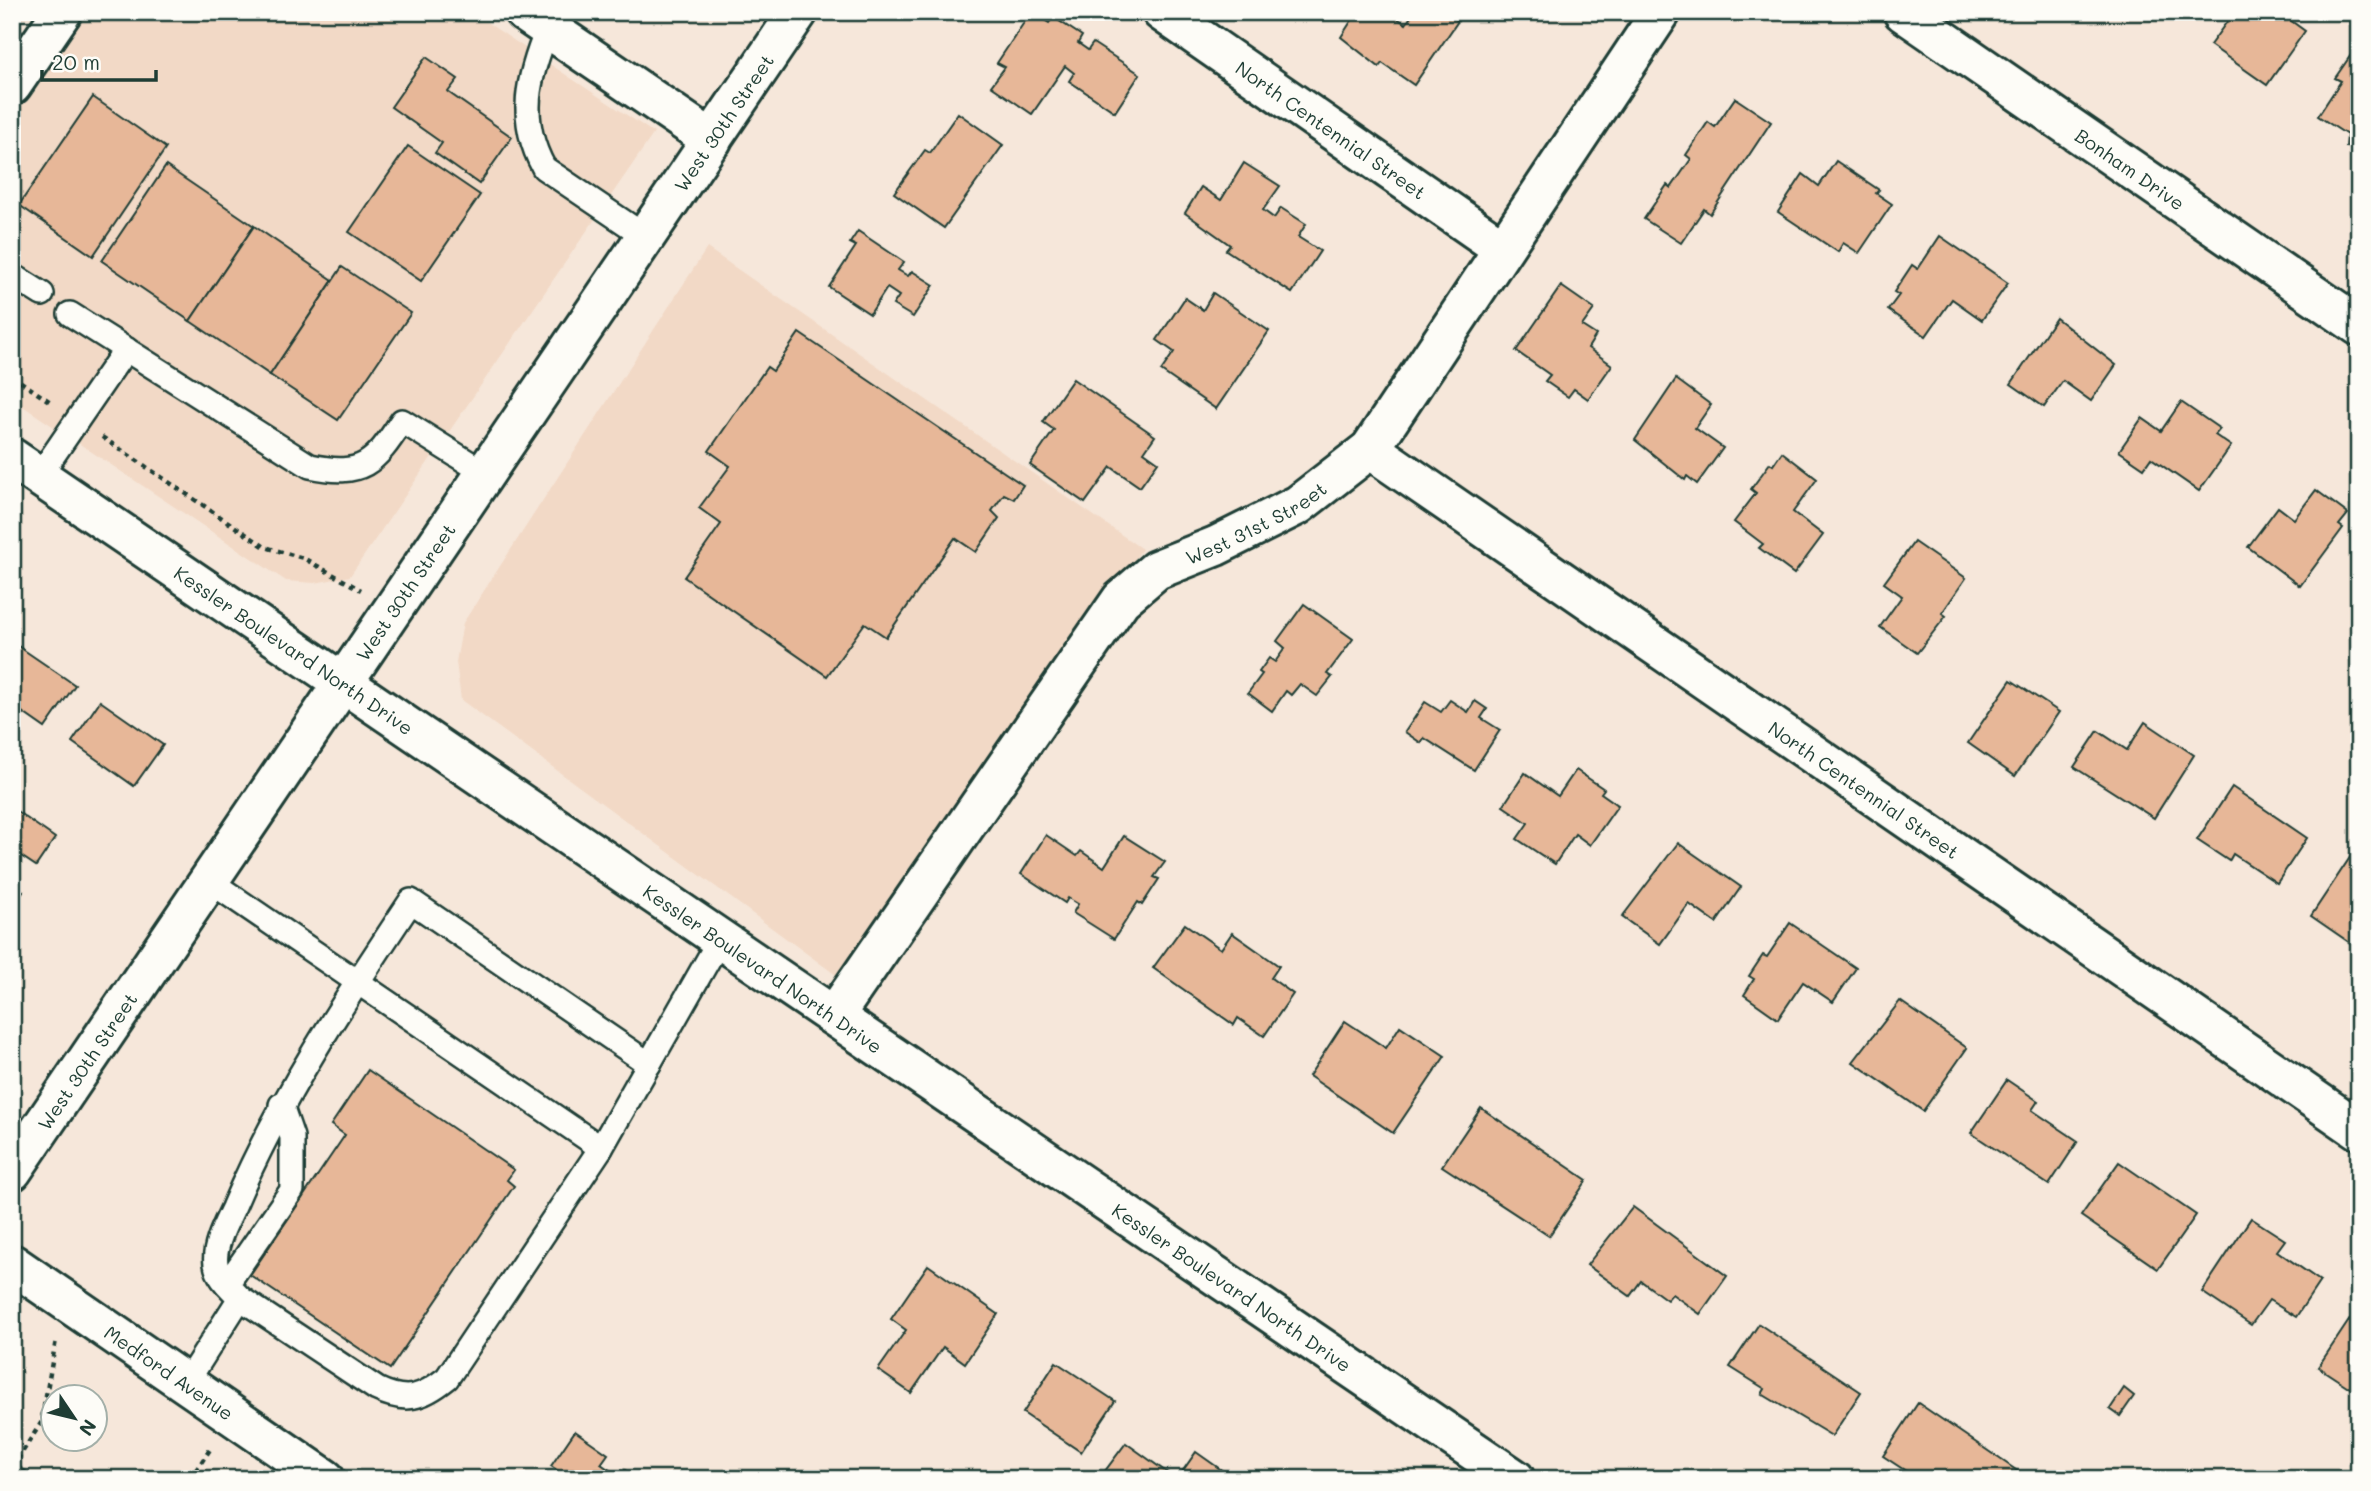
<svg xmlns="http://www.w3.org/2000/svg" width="2371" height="1491" viewBox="0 0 2371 1491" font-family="Mali,sans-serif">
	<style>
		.built { fill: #f2d9c6 }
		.building { fill: #e7b798; stroke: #1f3d34; stroke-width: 2 }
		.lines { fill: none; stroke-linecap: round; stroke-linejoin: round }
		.service-casing { stroke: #1f3d34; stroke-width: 28 }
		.minor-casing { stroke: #1f3d34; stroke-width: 44 }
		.secondary-casing { stroke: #1f3d34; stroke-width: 44 }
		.path { stroke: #1f3d34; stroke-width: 4.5; stroke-dasharray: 5 5; stroke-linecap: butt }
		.service { stroke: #fdfcf7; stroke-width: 23 }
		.minor { stroke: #fdfcf7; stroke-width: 38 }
		.secondary { stroke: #fdfcf7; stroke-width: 38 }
		.labels { text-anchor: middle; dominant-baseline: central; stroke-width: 6; stroke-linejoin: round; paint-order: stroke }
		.street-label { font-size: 19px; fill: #1f3d34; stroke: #fdfcf7 }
	</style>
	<rect width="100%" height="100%" fill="#f6e7da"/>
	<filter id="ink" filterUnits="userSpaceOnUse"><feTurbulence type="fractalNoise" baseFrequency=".0143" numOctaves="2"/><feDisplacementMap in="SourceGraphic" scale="14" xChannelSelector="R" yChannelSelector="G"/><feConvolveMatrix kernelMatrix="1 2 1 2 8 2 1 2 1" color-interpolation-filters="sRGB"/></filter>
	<g filter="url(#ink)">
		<g class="built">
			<path d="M85,12H471L654,133L350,576L315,583L286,581L12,399V121Z"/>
			<path d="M707,248L1142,549L840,978L461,700L456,662L463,623Z"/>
		</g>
		<g class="building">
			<path d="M1031,12L1049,23L1053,17L1082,36L1078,43L1088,50L1093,43L1140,74L1115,112L1069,81L1074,73L1065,66L1032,114L991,86L1005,67L997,63Z"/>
			<path d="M1357,12H1388L1406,24L1414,12H1445L1458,21L1414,85L1382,63L1379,67L1341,37Z"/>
			<path d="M2234,12H2279L2305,31L2267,85L2210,45Z"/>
			<path d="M2353,52L2359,54V148L2346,147L2347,135L2318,116L2341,81L2335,78Z"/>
			<path d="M426,57L458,79L448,92L512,137L479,184L435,153L442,143L391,107Z"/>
			<path d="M93,97L166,148L93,256L19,205Z"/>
			<path d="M1735,98L1771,122L1710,214L1704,209L1681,243L1644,219L1667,185L1671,188L1691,159L1686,155L1708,122L1715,127Z"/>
			<path d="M958,113L1003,145L944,228L894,193L925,150L930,153Z"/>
			<path d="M408,146L480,195L421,281L349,232Z"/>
			<path d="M1836,161L1879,190L1876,193L1892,204L1859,253L1843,243L1838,252L1778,212L1803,174L1819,186Z"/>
			<path d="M1244,163L1280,186L1263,210L1274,218L1281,208L1306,224L1298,237L1320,251L1292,293L1226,250L1230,245L1185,213L1201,187L1221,200Z"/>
			<path d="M166,166L254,226L190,321L102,261Z"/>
			<path d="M254,226L333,280L270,375L190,321Z"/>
			<path d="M858,231L904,262L898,270L908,276L912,271L934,285L913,317L893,305L899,296L887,288L870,314L829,287L856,246L850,243Z"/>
			<path d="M1940,236L2008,283L1982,320L1952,299L1926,336L1888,310L1899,295L1894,292L1912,265L1918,269Z"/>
			<path d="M342,267L411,313L338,420L270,375Z"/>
			<path d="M1561,286L1594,309L1582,326L1596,335L1588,348L1612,365L1588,399L1574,389L1568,397L1545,381L1550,375L1516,351Z"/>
			<path d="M1213,293L1269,331L1216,409L1161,371L1174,352L1157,340L1185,298L1203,310Z"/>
			<path d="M2056,318L2116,365L2091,401L2063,381L2044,407L2011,384Z"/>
			<path d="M799,333L1023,485L1014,499L1004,494L992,511L999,518L976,552L955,538L886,637L865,623L827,676L684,577L721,524L699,508L730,466L709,451L767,367L773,371Z"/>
			<path d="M1073,379L1155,436L1144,452L1158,462L1140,487L1111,467L1085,503L1030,465L1054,430L1043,422Z"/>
			<path d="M1676,379L1711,405L1695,428L1723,448L1697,484L1687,476L1685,480L1635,440Z"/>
			<path d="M2181,402L2220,429L2215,435L2231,446L2199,491L2151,458L2144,468L2119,451L2142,418L2161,431Z"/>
			<path d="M1782,452L1817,479L1793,512L1823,535L1794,574L1759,548L1763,544L1734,522L1756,493L1751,489L1770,463L1773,465Z"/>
			<path d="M2316,490L2348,514L2339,525L2343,528L2300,586L2248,547L2278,507L2294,519Z"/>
			<path d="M1914,542L1966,578L1942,613L1946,616L1917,653L1880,627L1902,596L1884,583Z"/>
			<path d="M1304,604L1353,639L1327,674L1332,677L1317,696L1300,684L1291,695L1286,691L1272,711L1248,693L1262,674L1259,672L1269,658L1275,662L1285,648L1277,641Z"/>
			<path d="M18,646L75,685L45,728L12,705V655Z"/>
			<path d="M2011,680L2059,712L2015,776L1968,743Z"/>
			<path d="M1450,700L1468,712L1475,701L1487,709L1481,718L1500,730L1474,770L1424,738L1421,743L1405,732L1425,702L1441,712Z"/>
			<path d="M100,701L163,745L134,786L72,742Z"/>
			<path d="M2145,722L2194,755L2154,818L2074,767L2098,731L2127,750Z"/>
			<path d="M1576,770L1604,789L1601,793L1618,805L1590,845L1575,834L1555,864L1517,839L1528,823L1503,806L1525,773L1558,796Z"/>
			<path d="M2232,787L2307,838L2277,883L2233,854L2229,861L2197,840Z"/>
			<path d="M15,810L55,838L36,866L12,850V815Z"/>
			<path d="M1046,835L1077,856L1081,851L1104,867L1124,836L1165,862L1154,877L1159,879L1142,905L1138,902L1114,939L1073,913L1078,904L1068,898L1065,903L1021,874Z"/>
			<path d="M1678,843L1741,887L1716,923L1689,904L1660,944L1622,917Z"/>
			<path d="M2353,853L2359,857V949L2311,916Z"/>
			<path d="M12,883L23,891L12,907Z"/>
			<path d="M1790,923L1856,968L1833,1002L1803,982L1778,1019L1744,995L1754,979L1749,976L1763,955L1767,957Z"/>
			<path d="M1185,924L1221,949L1232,933L1279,966L1271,978L1293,994L1264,1036L1238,1018L1234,1025L1153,968Z"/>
			<path d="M1900,1001L1967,1048L1923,1111L1853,1062Z"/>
			<path d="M1345,1021L1386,1048L1400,1026L1445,1056L1393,1133L1309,1076Z"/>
			<path d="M368,1070L514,1170L507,1180L514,1186L390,1369L250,1275L345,1135L331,1125Z"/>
			<path d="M2007,1080L2038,1101L2032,1110L2078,1141L2049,1185L1971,1133Z"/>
			<path d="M1481,1108L1587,1180L1549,1236L1442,1166Z"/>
			<path d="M2119,1162L2196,1215L2158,1269L2081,1216Z"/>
			<path d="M1633,1207L1727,1276L1700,1314L1672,1294L1667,1300L1641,1281L1630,1296L1587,1265Z"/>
			<path d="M2251,1218L2285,1240L2277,1251L2320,1281L2296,1317L2269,1300L2251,1325L2202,1292Z"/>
			<path d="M928,1265L998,1314L965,1363L943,1347L911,1393L878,1370L906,1330L891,1319Z"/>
			<path d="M2352,1316L2359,1320V1394L2318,1367Z"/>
			<path d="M1759,1324L1861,1392L1832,1436L1762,1394L1765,1389L1730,1367Z"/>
			<path d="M1056,1362L1115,1401L1081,1452L1023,1413Z"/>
			<path d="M2124,1388L2134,1396L2120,1416L2110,1409Z"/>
			<path d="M1918,1403L2019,1472L2015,1479H1930L1923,1474L1918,1479L1883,1456Z"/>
			<path d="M575,1431L608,1454L601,1464L620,1477L625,1470L637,1479H570L551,1466Z"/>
			<path d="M1126,1443L1176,1479H1099Z"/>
			<path d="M1196,1452L1230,1476L1228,1479H1177Z"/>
			<path d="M18,1466L38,1479H12Z"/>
		</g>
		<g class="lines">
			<defs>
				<g id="service">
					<path d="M548,28C528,77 517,119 544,168L646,237"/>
					<path d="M12,275L42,294"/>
					<path d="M70,314L310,466C363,477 374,464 402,421L485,473"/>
					<path d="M39,476L126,349"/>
					<path d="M208,880L601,1148"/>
					<path d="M227,1284L292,1190V1137L281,1105"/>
					<path d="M240,1298L377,1389C406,1403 422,1398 447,1378L601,1148L720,939"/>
					<path d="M186,1383L240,1298C231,1288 218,1278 216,1264C213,1247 226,1223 233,1208C279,1099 345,1000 411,901L649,1064"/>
				</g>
				<g id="minor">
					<path d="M524,12L712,140"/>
					<path id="s1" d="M1162,12L1502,248"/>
					<path id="s2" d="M1903,12L2359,326"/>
					<path d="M12,85L62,12"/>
					<path id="s3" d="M1370,449L2359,1130"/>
					<path id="s4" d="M834,1016L1121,600L1156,570L1216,546L1298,505L1370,449L1661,12"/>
					<path id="s5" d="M12,1264L325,1479"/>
				</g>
				<g id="secondary">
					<path id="s6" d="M12,458L1515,1479"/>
					<path id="s7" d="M12,1171L798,12"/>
				</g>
			</defs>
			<use href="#service" class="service-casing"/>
			<use href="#minor" class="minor-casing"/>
			<use href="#secondary" class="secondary-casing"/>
			<g class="path">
				<path d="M12,376L52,403"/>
				<path d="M102,437L265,547L303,558L361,590"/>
				<path d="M12,1468L41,1423L56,1340"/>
				<path d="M190,1479L211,1448"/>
			</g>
			<use href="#service" class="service"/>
			<use href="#minor" class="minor"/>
			<use href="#secondary" class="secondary"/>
		</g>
	</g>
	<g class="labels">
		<g class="street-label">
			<text stroke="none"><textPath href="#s7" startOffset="1267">West 30th Street</textPath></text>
			<text stroke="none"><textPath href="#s1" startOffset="206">North Centennial Street</textPath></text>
			<text stroke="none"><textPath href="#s2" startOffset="276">Bonham Drive</textPath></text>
			<text stroke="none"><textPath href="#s4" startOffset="662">West 31st Street</textPath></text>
			<text stroke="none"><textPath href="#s7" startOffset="700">West 30th Street</textPath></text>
			<text stroke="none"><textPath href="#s6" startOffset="341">Kessler Boulevard North Drive</textPath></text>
			<text stroke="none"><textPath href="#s3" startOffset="600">North Centennial Street</textPath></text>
			<text stroke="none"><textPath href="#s6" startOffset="908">Kessler Boulevard North Drive</textPath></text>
			<text stroke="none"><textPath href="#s7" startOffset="133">West 30th Street</textPath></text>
			<text stroke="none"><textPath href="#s6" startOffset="1475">Kessler Boulevard North Drive</textPath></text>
			<text stroke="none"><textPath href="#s5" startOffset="191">Medford Avenue</textPath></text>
		</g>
	</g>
	<rect width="2371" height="1491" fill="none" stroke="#fdfcf7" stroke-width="42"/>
	<rect x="21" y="21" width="2329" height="1449" fill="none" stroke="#1f3d34" stroke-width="2.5" filter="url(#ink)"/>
	<g transform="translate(74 1418) rotate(125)"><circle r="33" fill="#fdfcf7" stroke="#a4b0a9" stroke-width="2"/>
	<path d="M0-5L12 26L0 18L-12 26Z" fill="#1f3d34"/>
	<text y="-10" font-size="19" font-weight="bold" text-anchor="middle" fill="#1f3d34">N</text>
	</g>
	<path d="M42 70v10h114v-10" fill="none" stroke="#1f3d34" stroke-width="3.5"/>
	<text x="52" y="70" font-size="21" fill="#1f3d34" stroke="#fdfcf7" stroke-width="5" paint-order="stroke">20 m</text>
</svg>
